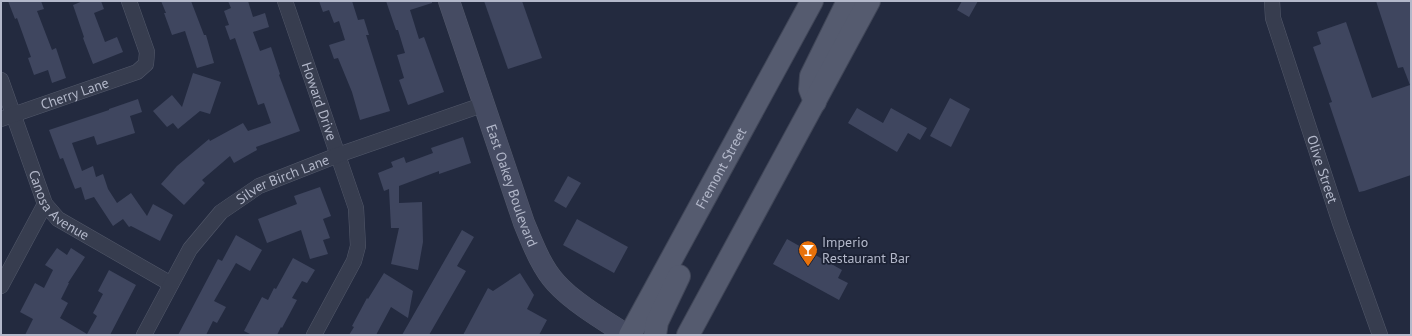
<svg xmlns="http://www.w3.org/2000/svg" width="1412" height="336" viewBox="0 0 1412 336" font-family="'PT Sans',sans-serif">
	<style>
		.building { fill: #3f465f }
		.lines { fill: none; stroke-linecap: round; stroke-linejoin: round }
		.street-casing { stroke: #52586a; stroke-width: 16 }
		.secondary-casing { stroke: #52586a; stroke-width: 22 }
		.primary-casing { stroke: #404658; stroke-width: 24 }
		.street { stroke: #373d4f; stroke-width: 15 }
		.secondary { stroke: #454b62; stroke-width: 21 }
		.primary { stroke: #555b6f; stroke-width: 22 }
		.labels { text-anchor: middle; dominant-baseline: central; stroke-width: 3.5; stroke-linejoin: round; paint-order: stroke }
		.street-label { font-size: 14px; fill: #b3b8ca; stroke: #1c2234 }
		.poi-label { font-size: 14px; fill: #b3b8ca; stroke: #1c2234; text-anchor: start }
	</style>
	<rect width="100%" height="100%" fill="#232a3f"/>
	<g class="building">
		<path d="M8,1H41L44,9L37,11L52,50L56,48L66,78L52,83L48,70L34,75L28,58L31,57L17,18L15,19Z"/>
		<path d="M83,1H101L104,9L94,13L105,42L117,37L123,52L93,64L83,38L84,37L73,5Z"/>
		<path d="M161,1H191L204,35H206L214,63L197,68L185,31L172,35L164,13H166Z"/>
		<path d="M228,1H248L253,17L265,13L269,27L253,32L260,51L271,47L280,74L279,75L300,131L256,147L257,150L234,163L230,156L202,180L205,183L184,205L161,184L177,166L209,139L210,141L243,123L248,131L271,123L264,103L258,105L235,38L230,40L225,26L229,25L224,11L231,8Z"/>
		<path d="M319,1H352L358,20L364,19L369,35H366L390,111L360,120L352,92L338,58L334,59L329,45L345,40L339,21L334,23L329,10L323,12Z"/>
		<path d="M386,1H432V3L410,10L419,39L424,37L444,92L408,105L399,80L404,78L397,55L405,53L398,30H396Z"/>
		<path d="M484,1H522L542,58L508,69Z"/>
		<path d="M962,1H978L969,17L957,10Z"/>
		<path d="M1376,1H1411V175L1364,191L1359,192L1329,103L1332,102L1313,47L1321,44L1317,32L1346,22L1372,98L1410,85L1403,67L1398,68Z"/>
		<path d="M193,73L221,82L210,114L200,111L178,129L173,123L167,127L153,111L172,95L182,107Z"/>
		<path d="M950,98L970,109L951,147L930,136Z"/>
		<path d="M138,99L142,112L130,116L135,133L97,145L94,136L72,143L82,171L93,166L96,177L103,174L108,189L117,203L131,193L147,216L153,204L173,215L160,241L131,226L129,227L123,219L113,226L94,197L85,200L81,187L75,189L63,158L60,159L49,130L109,110V109Z"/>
		<path d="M857,108L883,123L891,108L927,128L920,140L908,133L897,152L848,123Z"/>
		<path d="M463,137L471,163L439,174V171L399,186V203L422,202L423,242L418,270L391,264L399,228H391L389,189L384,191L378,173L393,167L391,162L404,157L406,163L433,153L431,148Z"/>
		<path d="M568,176L581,183L566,208L554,201Z"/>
		<path d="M320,187L331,216L323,219L330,238L323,240L328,254L310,259L301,230L267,243L258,219L297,204L294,196Z"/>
		<path d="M577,219L628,247L614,273L563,245Z"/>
		<path d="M462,230L474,237L457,266L466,271L429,335H402Z"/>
		<path d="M236,235L262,250L250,271L236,263L214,301L226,307L217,323L213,321L206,335H178L218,259L222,261Z"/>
		<path d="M787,239L842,270L838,278L848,283L839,300L773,264Z"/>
		<path d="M57,248L67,255L71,248L85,257L68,283H69L61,299L68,303L60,318L87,334L97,316L93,313L103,294L98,291L109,270L136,285L110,335H25L33,319L20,312L35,283L44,288L53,270L45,265Z"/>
		<path d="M293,258L315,270L307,283L302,281L292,298L297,300L282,328L281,327L277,335H252L244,331L262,297L268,300L274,288L276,289Z"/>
		<path d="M384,273L413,291L408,318L391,307L376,335H349L354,327L352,326L367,298L368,299Z"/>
		<path d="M520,273L534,295L527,309L547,320L539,335H463L488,288L493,291Z"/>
	</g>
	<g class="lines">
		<defs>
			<g id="street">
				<path id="s1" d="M285,1L356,208L358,246L354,261L314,335"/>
				<path id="s2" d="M1272,1L1273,18L1340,223L1380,335"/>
				<path id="s3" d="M1,80L45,204L58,219L171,284"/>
				<path id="s4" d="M1,119L137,72L146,64L147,52L129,1"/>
				<path d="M1,286L45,204"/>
				<path id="s5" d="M144,335L190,249L221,212L259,186L338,155L485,104"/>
			</g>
			<g id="secondary">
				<path id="s6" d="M449,1L524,223C532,242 541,267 556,283C573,302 605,321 627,335"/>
			</g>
			<g id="primary">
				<path d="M815,102L810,89L811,76L848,1"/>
				<path id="s7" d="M630,335L812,1"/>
				<path d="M655,335L657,322L679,276"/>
				<path d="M688,335L869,1"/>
			</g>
		</defs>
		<use href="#street" class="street-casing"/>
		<use href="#secondary" class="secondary-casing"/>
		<use href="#primary" class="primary-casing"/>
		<use href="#street" class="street"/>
		<use href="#secondary" class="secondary"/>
		<use href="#primary" class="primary"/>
	</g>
	<defs>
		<symbol id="bar-pin" viewBox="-11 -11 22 30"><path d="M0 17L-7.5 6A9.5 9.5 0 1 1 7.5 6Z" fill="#e8710a" stroke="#1c2234"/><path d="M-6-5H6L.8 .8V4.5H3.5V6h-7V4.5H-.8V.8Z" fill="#fff"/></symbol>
	</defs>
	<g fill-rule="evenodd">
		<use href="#bar-pin" x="797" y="239" width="22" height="30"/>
	</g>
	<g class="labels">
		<g class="street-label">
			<text stroke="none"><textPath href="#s4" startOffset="78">Cherry Lane</textPath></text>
			<text stroke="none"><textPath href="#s1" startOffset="106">Howard Drive</textPath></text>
			<text stroke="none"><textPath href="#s7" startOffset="190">Fremont Street</textPath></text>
			<text stroke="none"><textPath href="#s2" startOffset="176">Olive Street</textPath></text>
			<text stroke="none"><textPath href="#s5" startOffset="216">Silver Birch Lane</textPath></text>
			<text stroke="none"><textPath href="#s6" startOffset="195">East Oakey Boulevard</textPath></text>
			<text stroke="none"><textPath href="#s3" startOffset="141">Canosa Avenue</textPath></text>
		</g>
		<g class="poi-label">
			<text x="822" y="242">Imperio<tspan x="822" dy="16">Restaurant Bar</tspan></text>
		</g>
	</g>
	<rect width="1412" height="336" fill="none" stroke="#b3b8ca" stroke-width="4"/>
</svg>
